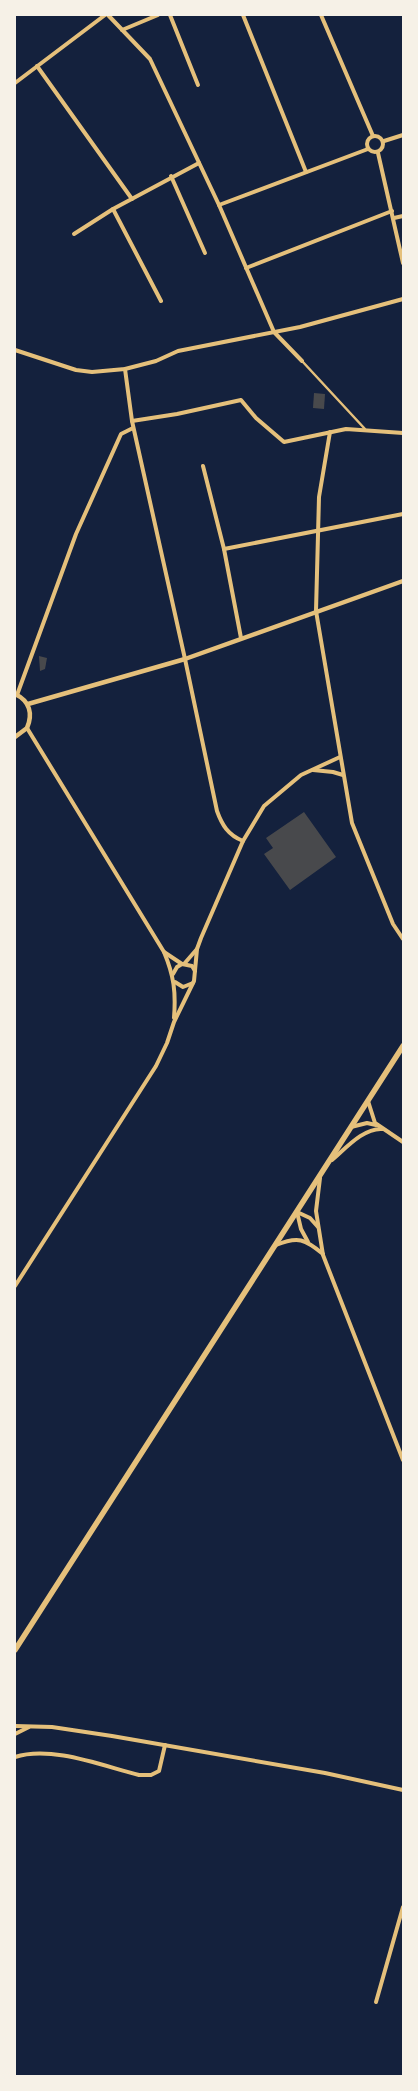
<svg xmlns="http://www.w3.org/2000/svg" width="418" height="2091" viewBox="0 0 418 2091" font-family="'Noto Sans',sans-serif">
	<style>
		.building { fill: #48494c }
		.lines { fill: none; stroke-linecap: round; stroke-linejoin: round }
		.pedestrian { stroke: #e5c07b; stroke-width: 2.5 }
		.minor { stroke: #e5c07b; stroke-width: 4 }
		.tertiary { stroke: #e5c07b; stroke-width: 4.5 }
		.primary { stroke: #e5c07b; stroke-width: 5.5 }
	</style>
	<rect width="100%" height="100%" fill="#14213d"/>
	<g class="building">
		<path d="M314,393L325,394L324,409L313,408Z"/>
		<path d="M39,656L47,658L45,669L40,671Z"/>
		<path d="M304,812L336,857L290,890L264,854L273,848L266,838Z"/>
	</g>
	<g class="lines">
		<path class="pedestrian" d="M302,361L365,429"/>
		<g class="minor">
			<path d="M108,15L150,59L219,205L274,332L302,361"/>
			<path d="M170,15L198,85"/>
			<path d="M243,15L306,172"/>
			<path d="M321,15L373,136"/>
			<path d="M122,30L158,15"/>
			<path d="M37,66L132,199"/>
			<path d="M15,83L105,15"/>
			<circle cx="375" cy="144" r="8"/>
			<path d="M384,141L403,135"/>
			<path d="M378,153L403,263"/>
			<path d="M171,176L205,253"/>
			<path d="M219,205L368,149"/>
			<path d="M113,209L161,301"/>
			<path d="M394,218L403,216"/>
			<path d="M74,234L113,209L199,163"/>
			<path d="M246,268L392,211"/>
			<path d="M15,350L76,370L92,372L125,369L156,361L178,351L300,327L403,299"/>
			<path d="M125,369L132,421L185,659L217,811C222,825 228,835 243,841"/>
			<path d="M132,421L177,414L241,400L256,418L284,442L346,429L403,433"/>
			<path d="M330,432L319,497L316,611L352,823L393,924L403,939"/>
			<path d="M203,466L224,549L241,638"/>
			<path d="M224,549L403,514"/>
			<path d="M17,695L76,534L121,434L133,428"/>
			<path d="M27,728L164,952C174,976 176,992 174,1018"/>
			<path d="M313,770L333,772L343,775"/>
			<path d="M164,952L182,964"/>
			<path d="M184,964L197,949"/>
			<path d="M173,974L177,967L182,964L192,966L195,971"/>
			<path d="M175,982L183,987L193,983"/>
			<path d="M368,1101L375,1123L403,1142"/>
			<path d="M351,1127L367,1123L376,1125"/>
			<path d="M332,1160C345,1149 364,1127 383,1129"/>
			<path d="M320,1178L316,1211L323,1255L403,1460"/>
			<path d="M297,1212L301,1229L308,1242"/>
			<path d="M297,1212L310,1218L318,1227"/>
			<path d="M276,1245C298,1236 305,1239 323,1254"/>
			<path d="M15,1286L156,1066L167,1043L174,1022L194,981L197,949L201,938L243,841L264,806L301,775L340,757"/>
			<path d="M15,1726L52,1727L112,1736L325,1773L403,1790"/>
			<path d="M15,1734L29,1727"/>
			<path d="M15,1757C51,1745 103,1766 139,1775H151L159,1771L165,1745"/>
			<path d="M376,2002L403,1907"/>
		</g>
		<g class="tertiary">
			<path d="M15,694C30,701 33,714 27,728L15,737"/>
			<path d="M28,704L185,659L403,581"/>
		</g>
		<path class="primary" d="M15,1650L403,1046"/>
	</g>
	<rect width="418" height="2091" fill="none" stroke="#f6f1e7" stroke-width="32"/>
</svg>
